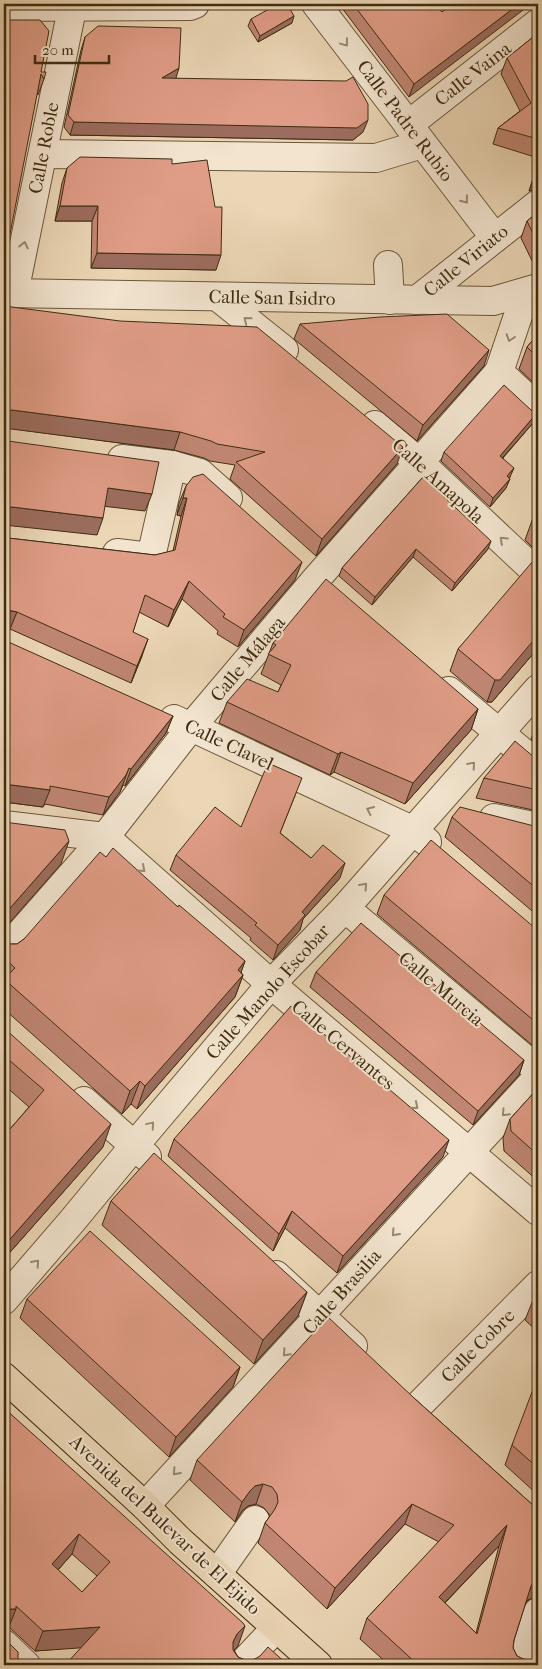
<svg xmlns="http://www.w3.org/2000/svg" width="542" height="1669" viewBox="0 0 542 1669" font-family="'IM FELL French Canon',serif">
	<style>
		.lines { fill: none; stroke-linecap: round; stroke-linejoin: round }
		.minor-casing { stroke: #6b573a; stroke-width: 30 }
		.major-casing { stroke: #402d11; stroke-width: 30 }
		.minor { stroke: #f2e4cf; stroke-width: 28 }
		.major { stroke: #ebd6b5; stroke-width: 28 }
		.wall { fill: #c08673; stroke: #402d11; fill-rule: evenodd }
		.shaded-wall { fill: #9c6d5e; stroke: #402d11 }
		.building { fill: #df9c86; stroke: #402d11; fill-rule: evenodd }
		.oneway { stroke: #998870 }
		.labels { text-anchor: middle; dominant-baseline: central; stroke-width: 4; stroke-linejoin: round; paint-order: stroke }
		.street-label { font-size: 19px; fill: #402d11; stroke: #f2e4cf }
	</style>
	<rect width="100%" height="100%" fill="#ebd6b5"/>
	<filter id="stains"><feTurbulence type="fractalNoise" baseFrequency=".004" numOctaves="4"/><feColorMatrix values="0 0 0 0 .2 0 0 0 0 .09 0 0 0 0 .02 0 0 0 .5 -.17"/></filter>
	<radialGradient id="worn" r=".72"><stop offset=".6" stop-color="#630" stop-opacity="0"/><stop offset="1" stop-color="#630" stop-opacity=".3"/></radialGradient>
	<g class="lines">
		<defs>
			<g id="minor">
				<path d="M316,4L495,238"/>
				<path d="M4,7L190,6L195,4"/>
				<path d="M408,125L538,23"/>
				<path d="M43,154L376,158L422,144"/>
				<path d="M388,265L390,300"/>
				<path d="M526,292L499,372L538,408"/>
				<path d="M4,293L493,301L538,288"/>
				<path d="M14,293L73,4"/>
				<path d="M218,297L284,350"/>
				<path d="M417,300L538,204"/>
				<path d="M375,425L420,463L538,574"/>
				<path d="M122,459L172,465L200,473L228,498"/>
				<path d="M117,553L151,557L172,465"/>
				<path d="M449,691L538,765"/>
				<path d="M174,719L414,831L427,842"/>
				<path d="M494,818L538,827"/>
				<path d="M4,825L105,837"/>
				<path d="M105,837L271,984L538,1211"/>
				<path d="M345,908L538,1070"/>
				<path d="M4,952L105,837L191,727L317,578L499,372"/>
				<path d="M84,1101L147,1157"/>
				<path d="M276,1275L353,1346"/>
				<path d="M4,1300L73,1220L134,1146L271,984L345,908L538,689"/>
				<path d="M417,1407L538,1285"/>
				<path d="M145,1506L538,1077"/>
				<path d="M217,1574L255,1520"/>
				<path d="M4,1644L26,1665"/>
				<path d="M241,1665L276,1628"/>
				<path d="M521,1665L538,1612"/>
			</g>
			<path id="major" d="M4,1377L145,1506L180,1541L318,1665"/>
		</defs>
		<use href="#minor" class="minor-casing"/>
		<use href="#major" class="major-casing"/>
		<use href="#minor" class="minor"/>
		<use href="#major" class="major"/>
	</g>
	<g class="wall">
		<path d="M339,4H413L416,8L442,12L409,97Z"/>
		<path d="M251,19L292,23L258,42L248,26Z"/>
		<path d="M538,33V158L493,144L498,128L520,111L501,74L507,58Z"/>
		<path d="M85,37L176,78L363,132L353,140L70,135L64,127L81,50Z"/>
		<path d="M41,72L44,79L38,95L37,94Z"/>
		<path d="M538,162V189H536L529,191Z"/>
		<path d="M172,164L216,270L91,268L92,221H55L62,183L67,168Z"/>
		<path d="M538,212V273L521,238L527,221Z"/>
		<path d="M4,306L397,464L316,556L230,479L235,465L210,461L204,458L174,450L6,428Z"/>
		<path d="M300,324L484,366L417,441L294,339Z"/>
		<path d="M538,334V387L519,369L527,347Z"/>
		<path d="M531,410L537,413L533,423L503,458L510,477L506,488L490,507L441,461L444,452Z"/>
		<path d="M423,477L488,549L452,591L413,557L372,605L339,576L342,568Z"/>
		<path d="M186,486L295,580L238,647L217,634L218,631L182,599L168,627L139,612L133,632L142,656L131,683L10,629L8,538L155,555L173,551L181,516L177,515L179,503Z"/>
		<path d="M538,512V553L525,540L533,518Z"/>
		<path d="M538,564V648L492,702H487L450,671L458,649Z"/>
		<path d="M273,643L478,709L471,730L405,804L334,772L330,775L219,723L227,702L278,692L281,685L261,674Z"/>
		<path d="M173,716L166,733L125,786L123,785L120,792L103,815L45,804L43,807L4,802Z"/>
		<path d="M538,720V745L531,739Z"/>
		<path d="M535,758L538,759V811L476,798L484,778Z"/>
		<path d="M296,793L280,833L311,858L340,878L303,919L300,930L273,960L250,940L251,938L170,870L176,855L241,827Z"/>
		<path d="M452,817L538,827V916L445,837Z"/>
		<path d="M106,857L178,907L245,961L241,972L243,975L235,997L137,1109L131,1104L122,1114L4,1009V942L9,944H17L24,939Z"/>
		<path d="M384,895L535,928L538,930V1050L377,914Z"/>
		<path d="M316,972L524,1060L519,1075L473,1125L310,987Z"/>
		<path d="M4,1028L103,1147L4,1259V1136L29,1107L4,1085Z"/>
		<path d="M538,1088V1181L504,1151L503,1138L510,1119Z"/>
		<path d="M174,1139L443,1157L337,1273L285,1228L273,1251L168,1156Z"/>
		<path d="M111,1201L307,1292L298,1316L254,1364L102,1225Z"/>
		<path d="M538,1294V1332L525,1320L533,1300Z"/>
		<path d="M27,1299L240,1367L233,1387L169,1457L20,1318Z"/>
		<path d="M538,1387V1495L505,1465L512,1445Z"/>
		<path d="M414,1398L535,1507V1597L528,1600L525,1604L514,1640L513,1648L517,1656L523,1659L538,1665H389L360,1639L367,1618L439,1542L405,1524L327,1609L258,1543L265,1523L270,1516L269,1514L264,1508L256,1504L248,1506L242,1511L235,1522L190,1480L197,1460ZM499,1546L476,1633L445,1603Z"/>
		<path d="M4,1408L238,1646L234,1650L238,1657L245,1660L81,1647L35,1651L9,1627L8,1629ZM72,1554L97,1576L82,1592L58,1570Z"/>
	</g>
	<g class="shaded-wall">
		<path d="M519,4H531L409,97L414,84Z"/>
		<path d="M294,16L292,23L258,42L260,36Z"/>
		<path d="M179,68L175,81L162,78Z"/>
		<path d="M368,120L363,132L353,140L70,135L74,122Z"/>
		<path d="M538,174V189H536L529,191L535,175Z"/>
		<path d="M60,206H98L92,221H55Z"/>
		<path d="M9,239L4,253V244Z"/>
		<path d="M97,253L221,255L216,270L91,268Z"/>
		<path d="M489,350L484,366L417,441L423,425Z"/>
		<path d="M12,410L180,432L174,450L4,428V412Z"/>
		<path d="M537,413L533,423L496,465L500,456Z"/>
		<path d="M403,447L397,464L316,556L322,539Z"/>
		<path d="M514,468L510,477L503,486L507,476Z"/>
		<path d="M510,479L506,488L490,507L493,498Z"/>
		<path d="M108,488L152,494L145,511L102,506Z"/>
		<path d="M183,498H187L181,516L177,515Z"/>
		<path d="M12,507L103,518L97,535L4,525V509Z"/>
		<path d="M491,541L488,549L452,591L455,583Z"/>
		<path d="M416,549L413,557L372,605L375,597Z"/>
		<path d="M302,562L295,580L238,647L244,630Z"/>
		<path d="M189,581L182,599L168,627L174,610Z"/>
		<path d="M8,610L17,612L10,629L4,628V612Z"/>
		<path d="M538,635V648L492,702H487L495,680Z"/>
		<path d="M148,639L142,656L131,683L137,666Z"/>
		<path d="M478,709L471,730L405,804L413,783Z"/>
		<path d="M173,716L166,733L125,786L131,769Z"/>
		<path d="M341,752L334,772L330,775L338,754Z"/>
		<path d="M129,768L120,792L103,815L109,797Z"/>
		<path d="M4,784L50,790L43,807L4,802Z"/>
		<path d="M69,841L61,864L4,929V915Z"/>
		<path d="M345,863L340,878L303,919L300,930L273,960L278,945L302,912Z"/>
		<path d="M245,961L238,981L243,975L235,997L137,1109L145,1086Z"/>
		<path d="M9,1060L4,1074V1066Z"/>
		<path d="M524,1060L519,1075L473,1125L478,1111Z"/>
		<path d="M140,1081L131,1104L122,1114L130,1091Z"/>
		<path d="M111,1124L103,1147L4,1259V1246Z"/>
		<path d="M449,1140L443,1157L337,1273L343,1256Z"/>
		<path d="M292,1211L285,1228L273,1251L279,1234Z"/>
		<path d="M307,1292L298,1316L254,1364L263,1340Z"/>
		<path d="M240,1367L233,1387L169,1457L176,1437Z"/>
		<path d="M263,1484L256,1504L248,1506L242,1511L235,1522L242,1502L250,1491L255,1486Z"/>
		<path d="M412,1504L405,1524L327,1609L335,1588Z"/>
		<path d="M507,1525L499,1546L431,1617L439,1597Z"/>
		<path d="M79,1534L72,1554L45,1584L52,1564Z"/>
		<path d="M538,1578V1597H535L528,1600L523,1607L531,1586L535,1580Z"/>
		<path d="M7,1609H16L8,1629H4V1611Z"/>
		<path d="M245,1626L238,1646L230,1654L233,1642L237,1634Z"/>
		<path d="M100,1627L93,1647L35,1651L43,1631Z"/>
	</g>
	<g class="building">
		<path d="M278,4H287L294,16L260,36L251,19Z"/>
		<path d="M353,4H413L416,8L421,4H436L442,12L452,4H519L414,84Z"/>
		<path d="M4,20H40L49,31L41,72H46L44,79L41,74L9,239L4,244Z"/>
		<path d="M98,26L181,28L179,68L162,78L346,81L353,77L368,104V120L357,128L74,122L68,115L85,37Z"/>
		<path d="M538,33V139L498,128L531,103L507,58Z"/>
		<path d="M80,157L172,159V164L207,160L215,207H222L221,255L97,253L98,206H60L67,168Z"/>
		<path d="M538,165V174L535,175Z"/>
		<path d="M538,212V244L527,221Z"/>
		<path d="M4,306L120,321L257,327L403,447L322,539L236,462L265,452L217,444L211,441L180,432L12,410L4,412Z"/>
		<path d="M447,314L489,350L423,425L300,324L380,317Z"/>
		<path d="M538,334V358L527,347Z"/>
		<path d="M504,385L531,410L537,413L500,456L514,468L507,476L510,479L493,498L444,452Z"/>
		<path d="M4,439L8,441L159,462L152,494L108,488L103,518L12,507L4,509Z"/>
		<path d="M203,474L302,562L244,630L223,617L225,614L189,581L174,610L145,595L133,632L148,639L137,666L17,612L8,610L4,612V536L8,538L155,555L175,550L187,498H183L186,486L193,477Z"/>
		<path d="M423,477L491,541L455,583L416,549L375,597L342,568Z"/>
		<path d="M538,512V523L533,518Z"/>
		<path d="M533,561L538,564V635L500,680H495L458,649Z"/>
		<path d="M326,579L478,709L413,783L341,752L338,754L227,702L247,679L278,692L291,665L268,654L276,645L273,643Z"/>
		<path d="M4,640L173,716L131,769L129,768L126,775L109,797L50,786V790L4,784Z"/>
		<path d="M515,741L535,758L538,759V790L484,778Z"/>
		<path d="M268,763L302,778L280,833L311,858L323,845L345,863L302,912L305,915L278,945L255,925L257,923L176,855L215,807L241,827Z"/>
		<path d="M460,807L538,827V890L452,817Z"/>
		<path d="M4,822L65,830L69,841L4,915Z"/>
		<path d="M431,840L535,928L538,930V1024L384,895Z"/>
		<path d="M113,848L178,907L179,905L245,961L238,970L243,975L193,1032L145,1086L140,1081L130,1091L4,979L15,968L4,958V942L9,944H17L24,939L100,852L106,857Z"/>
		<path d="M361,923L524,1060L478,1111L316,972Z"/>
		<path d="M291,1006L449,1140L343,1256L292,1211L279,1234L174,1139Z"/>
		<path d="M4,1028L111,1124L4,1246V1154L10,1147L4,1142V1136L44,1090L9,1060L4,1066Z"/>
		<path d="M538,1088V1155L511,1131L510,1119Z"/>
		<path d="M154,1153L307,1292L263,1340L111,1201Z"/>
		<path d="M90,1231L240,1367L176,1437L27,1299Z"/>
		<path d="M538,1294V1305L533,1300Z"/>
		<path d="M328,1317L414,1398L535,1507L538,1509V1578L535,1580L531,1586L514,1640L513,1648L517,1656L523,1659L531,1660L538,1657V1665H418L367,1618L454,1525L412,1504L335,1588L265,1523L275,1509L278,1502L277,1494L272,1487L263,1484L255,1486L250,1491L242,1502L197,1460ZM507,1525L477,1634L439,1597Z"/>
		<path d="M535,1384L538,1387V1468L512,1445Z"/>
		<path d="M4,1408L243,1623L245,1626L237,1634L233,1642V1650L238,1657L245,1660H253L260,1656L268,1647L288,1665H65L100,1627L43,1631L16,1606V1609H7L4,1611ZM79,1534L110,1562L82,1592L52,1564Z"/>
		<path d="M4,1638L18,1652V1665H4Z"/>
	</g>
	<defs><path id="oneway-chevron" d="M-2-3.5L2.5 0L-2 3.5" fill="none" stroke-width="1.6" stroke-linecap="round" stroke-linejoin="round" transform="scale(1.25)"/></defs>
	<g class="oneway">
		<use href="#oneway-chevron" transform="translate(345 43) rotate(53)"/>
		<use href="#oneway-chevron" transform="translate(465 200) rotate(52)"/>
		<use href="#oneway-chevron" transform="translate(24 245) rotate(-78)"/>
		<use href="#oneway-chevron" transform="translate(247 320) rotate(-141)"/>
		<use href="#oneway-chevron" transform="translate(510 338) rotate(108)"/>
		<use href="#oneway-chevron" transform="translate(503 540) rotate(-137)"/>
		<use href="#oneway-chevron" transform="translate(472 765) rotate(-49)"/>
		<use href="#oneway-chevron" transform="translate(370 810) rotate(-155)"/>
		<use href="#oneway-chevron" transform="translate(142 869) rotate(42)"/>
		<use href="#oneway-chevron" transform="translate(364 886) rotate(-48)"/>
		<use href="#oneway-chevron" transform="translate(415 1106) rotate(40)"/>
		<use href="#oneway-chevron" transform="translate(505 1113) rotate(133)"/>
		<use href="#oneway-chevron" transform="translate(151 1125) rotate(-50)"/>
		<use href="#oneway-chevron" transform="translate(395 1233) rotate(132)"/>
		<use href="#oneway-chevron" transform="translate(36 1263) rotate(-49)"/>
		<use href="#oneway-chevron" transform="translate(286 1353) rotate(133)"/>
		<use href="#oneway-chevron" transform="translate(176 1472) rotate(132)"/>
	</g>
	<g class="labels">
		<g class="street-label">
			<text transform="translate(473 74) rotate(-38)">Calle Vaina</text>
			<text transform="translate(405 121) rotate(53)">Calle Padre Rubio</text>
			<text transform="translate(44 148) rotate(-79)">Calle Roble</text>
			<text transform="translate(466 261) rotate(-39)">Calle Viriato</text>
			<text transform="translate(272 298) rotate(1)">Calle San Isidro</text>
			<text transform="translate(438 481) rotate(42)">Calle Amapola</text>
			<text transform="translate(248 659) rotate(-50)">Calle Málaga</text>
			<text transform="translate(229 745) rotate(25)">Calle Clavel</text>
			<text transform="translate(441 989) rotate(40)">Calle Murcia</text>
			<text transform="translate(268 992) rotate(-48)">Calle Manolo Escobar</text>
			<text transform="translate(343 1045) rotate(40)">Calle Cervantes</text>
			<text transform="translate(342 1292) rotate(-48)">Calle Brasilia</text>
			<text transform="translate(478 1346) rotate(-45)">Calle Cobre</text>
			<text transform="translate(165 1525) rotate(43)">Avenida del Bulevar de El Ejido</text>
		</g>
	</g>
	<rect width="542" height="1669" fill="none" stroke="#ebd6b5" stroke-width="20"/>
	<rect x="5" y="5" width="532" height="1659" fill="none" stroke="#402d11" stroke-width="2.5"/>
	<rect x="10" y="10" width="522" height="1649" fill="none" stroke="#402d11"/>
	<path d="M35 55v8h74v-8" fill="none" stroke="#402d11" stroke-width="2.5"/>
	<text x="42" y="55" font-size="15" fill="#402d11" stroke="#f2e4cf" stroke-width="4" paint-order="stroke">20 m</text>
	<rect width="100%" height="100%" filter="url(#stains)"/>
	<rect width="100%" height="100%" fill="url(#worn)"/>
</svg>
